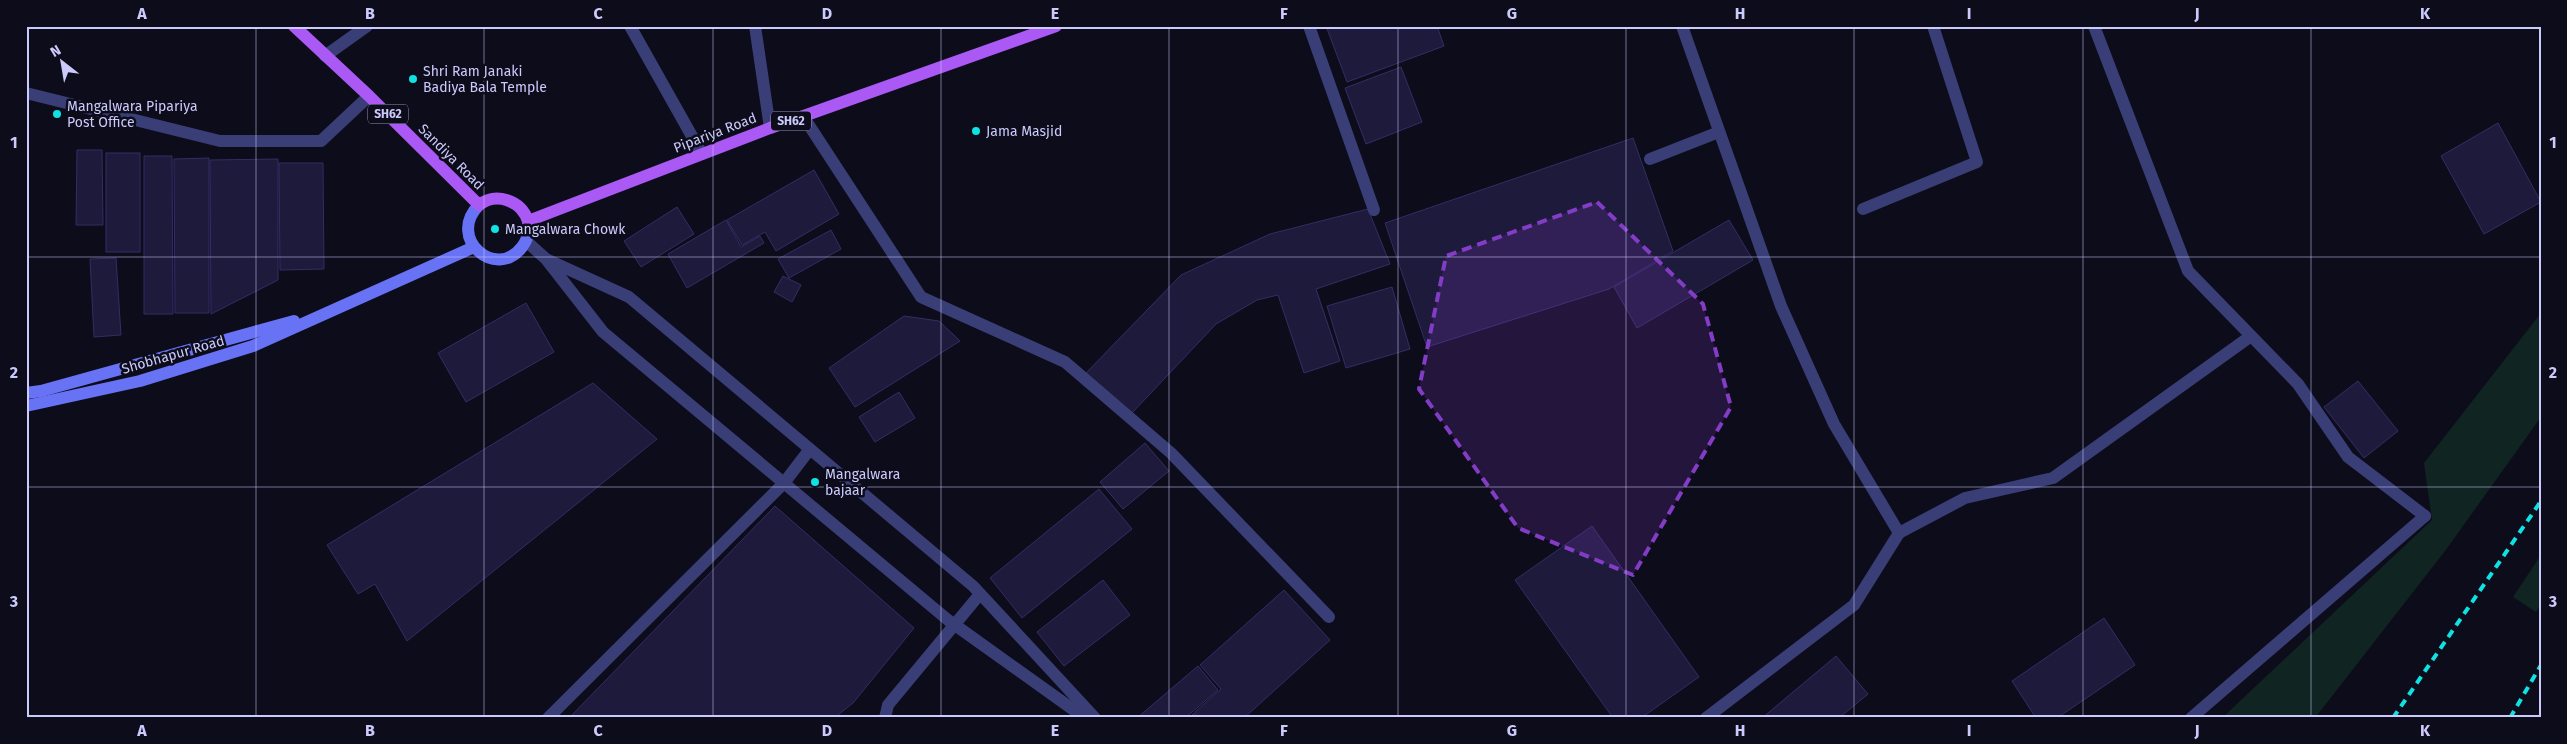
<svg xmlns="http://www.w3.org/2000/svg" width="2567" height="744" viewBox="0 0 2567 744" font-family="'Fira Sans',sans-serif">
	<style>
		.green { fill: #102522 }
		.building { fill: #1d1a3b; stroke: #332d66 }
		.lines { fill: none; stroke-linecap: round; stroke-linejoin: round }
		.lane { stroke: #3a3e77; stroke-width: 12 }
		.street { stroke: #3a3e77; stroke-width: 12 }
		.secondary { stroke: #6872f5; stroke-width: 12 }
		.primary { stroke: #ab59f4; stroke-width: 12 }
		.rail { stroke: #0fe2e3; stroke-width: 4; stroke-dasharray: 8 6; stroke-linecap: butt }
		.marked { fill: #833cc5; fill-opacity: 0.2; stroke: #833cc5; stroke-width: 4; stroke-dasharray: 10 6; stroke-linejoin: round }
		.grid { fill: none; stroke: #cbcafc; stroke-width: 1; stroke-opacity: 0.55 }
		.poi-dot { fill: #0fe2e3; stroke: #0d0c1b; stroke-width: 2 }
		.labels { text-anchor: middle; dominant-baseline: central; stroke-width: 5; stroke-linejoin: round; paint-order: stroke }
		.shield { fill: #0d0c1b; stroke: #9291b8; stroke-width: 1 }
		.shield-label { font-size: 12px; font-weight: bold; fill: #cbcafc }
		.poi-label { font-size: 14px; fill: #cbcafc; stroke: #0d0c1b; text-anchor: start }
		.street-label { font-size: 14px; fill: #cbcafc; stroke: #0d0c1b }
		.neatline { fill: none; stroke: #cbcafc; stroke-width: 2 }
		.grid-label { font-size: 16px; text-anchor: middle; font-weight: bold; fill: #cbcafc }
	</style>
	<rect width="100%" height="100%" fill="#0d0c1b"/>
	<g class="green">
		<path d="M2541,313V417L2445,551L2315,718H2222L2432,520L2424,463Z"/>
		<path d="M2541,555V604L2536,612L2513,597Z"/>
	</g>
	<g class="building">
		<path d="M1326,26H1437L1444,46L1347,82Z"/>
		<path d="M1401,67L1422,122L1366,144L1345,88Z"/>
		<path d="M2498,123L2541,202L2484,234L2441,156Z"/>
		<path d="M1633,138L1673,251L1609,289L1427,347L1385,223Z"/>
		<path d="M77,150H102L103,225H76Z"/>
		<rect x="106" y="153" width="34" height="99"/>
		<path d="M144,156H172L173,314H144Z"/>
		<path d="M209,158V313H175L174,159Z"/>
		<path d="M278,159V280L211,314L210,160Z"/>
		<path d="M279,163H323L324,269L280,270Z"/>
		<path d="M814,170L839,214L776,251L765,232L742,245L727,220Z"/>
		<path d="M677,207L694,234L641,267L624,241Z"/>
		<path d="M1368,209L1390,264L1316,289L1340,361L1304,373L1278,295L1257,300L1216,324L1132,413L1086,373L1181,275L1270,234Z"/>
		<path d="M726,220L741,247L760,236L764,243L687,288L668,254Z"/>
		<path d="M1729,220L1753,260L1637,328L1614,287Z"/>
		<path d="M831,230L841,249L789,278L778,259Z"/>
		<path d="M116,258L121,335L94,337L90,259Z"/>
		<path d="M783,276L801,285L792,302L774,292Z"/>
		<path d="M1392,287L1410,349L1346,368L1327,306Z"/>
		<path d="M526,303L554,352L466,402L438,353Z"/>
		<path d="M904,316L939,321L960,341L855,407L829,368Z"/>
		<path d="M2358,381L2398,431L2364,458L2324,407Z"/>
		<path d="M593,383L657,439L407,641L375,584L358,594L327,545Z"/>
		<path d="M899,392L915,418L875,442L859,417Z"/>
		<path d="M1145,443L1169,471L1123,509L1100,482Z"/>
		<path d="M1099,489L1132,529L1022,618L990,578Z"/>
		<path d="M775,506L914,628L853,703L834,718H569Z"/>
		<path d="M1592,526L1699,677L1641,718H1613L1515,580Z"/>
		<path d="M1103,580L1130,615L1064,666L1037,632Z"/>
		<path d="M1284,590L1330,640L1244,718H1200L1195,712L1221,689L1200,665Z"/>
		<path d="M2104,618L2135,665L2057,718H2036L2012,681Z"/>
		<path d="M1836,656L1868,694L1839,718H1762Z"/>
		<path d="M1198,666L1218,690L1185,718H1137Z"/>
		<path d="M1194,713L1199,718H1189Z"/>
	</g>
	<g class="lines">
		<g class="lane">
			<path d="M630,26L702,154"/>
			<path d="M755,26L770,128"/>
			<path d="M1309,26L1374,210"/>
			<path d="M1682,26L1781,306L1834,424L1899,533"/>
			<path d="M325,56L367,26"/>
			<path d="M26,93L220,141H321L369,96"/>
			<path d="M803,116L921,297L1065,362L1171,453L1329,617"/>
			<path d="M1650,159L1719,132"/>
			<path d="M1863,209L1977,162L1933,26"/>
			<path d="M526,241L546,259L603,332L948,620L1085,718"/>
			<path d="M548,260L629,297L973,586L1095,718"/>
			<path d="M885,718L888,705L980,594"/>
			<path d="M2191,718L2425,516"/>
		</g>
		<g class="street">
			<path d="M2094,26L2188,271L2298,384L2348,457L2425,516"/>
			<path d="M548,718L784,483L810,449"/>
			<path d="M1706,718L1854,605L1899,533L1965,498L2053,478L2251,336"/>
		</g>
		<g class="secondary">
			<path d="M479,205C446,238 496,281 522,247C528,239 530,230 528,221"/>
			<path d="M26,393L41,391L294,321"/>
			<path d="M26,406L140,381L253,346L474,247"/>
		</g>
		<path class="primary" d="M294,26L369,96L479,205C496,192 521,200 528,221L770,128L1056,26"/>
		<g class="rail">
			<path d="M2393,718L2541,501"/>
			<path d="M2510,718L2541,665"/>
		</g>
	</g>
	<path class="marked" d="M1597,202L1703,304L1731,407L1633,575L1518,528L1419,389L1446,256Z"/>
	<path class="grid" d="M256,26V718M484,26V718M713,26V718M941,26V718M1169,26V718M1398,26V718M1626,26V718M1854,26V718M2083,26V718M2311,26V718M26,257H2541M26,487H2541"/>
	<g class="poi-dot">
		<circle cx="413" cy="79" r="5"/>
		<circle cx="57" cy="114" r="5"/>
		<circle cx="976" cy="131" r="5"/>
		<circle cx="495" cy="229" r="5"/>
		<circle cx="815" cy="482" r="5"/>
	</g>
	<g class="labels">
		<g class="shield">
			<rect x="368" y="104.5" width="40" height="19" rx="4"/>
			<rect x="771" y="111.5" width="40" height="19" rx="4"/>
		</g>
		<g class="shield-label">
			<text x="388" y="114">SH62</text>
			<text x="791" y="121">SH62</text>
		</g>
		<g class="poi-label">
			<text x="423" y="71">Shri Ram Janaki<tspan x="423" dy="16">Badiya Bala Temple</tspan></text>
			<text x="67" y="106">Mangalwara Pipariya<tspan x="67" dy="16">Post Office</tspan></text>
			<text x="986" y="131">Jama Masjid</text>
			<text x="505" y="229">Mangalwara Chowk</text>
			<text x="825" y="474">Mangalwara<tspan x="825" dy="16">bajaar</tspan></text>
		</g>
		<g class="street-label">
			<text transform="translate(715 133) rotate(-21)">Pipariya Road</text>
			<text transform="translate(451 157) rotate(45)">Sandiya Road</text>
			<text transform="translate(173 355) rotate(-16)">Shobhapur Road</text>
		</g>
	</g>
	<rect width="2567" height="744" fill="none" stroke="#0d0c1b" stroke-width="55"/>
	<g transform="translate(62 62) rotate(329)" stroke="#0d0c1b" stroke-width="4" paint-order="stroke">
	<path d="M0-4L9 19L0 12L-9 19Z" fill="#cbcafc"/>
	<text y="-8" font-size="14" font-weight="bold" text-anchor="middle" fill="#cbcafc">N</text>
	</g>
	<rect x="28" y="28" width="2512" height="688" class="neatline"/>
	<g class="grid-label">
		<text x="142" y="19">A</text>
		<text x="370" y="19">B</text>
		<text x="598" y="19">C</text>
		<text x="827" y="19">D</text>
		<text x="1055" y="19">E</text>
		<text x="1284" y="19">F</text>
		<text x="1512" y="19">G</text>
		<text x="1740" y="19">H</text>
		<text x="1969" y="19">I</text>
		<text x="2197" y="19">J</text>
		<text x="2425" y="19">K</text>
		<text x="14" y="148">1</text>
		<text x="2553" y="148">1</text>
		<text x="14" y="378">2</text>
		<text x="2553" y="378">2</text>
		<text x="14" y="607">3</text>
		<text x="2553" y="607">3</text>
		<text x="142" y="736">A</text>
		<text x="370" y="736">B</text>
		<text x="598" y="736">C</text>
		<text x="827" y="736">D</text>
		<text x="1055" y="736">E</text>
		<text x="1284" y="736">F</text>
		<text x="1512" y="736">G</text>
		<text x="1740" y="736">H</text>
		<text x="1969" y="736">I</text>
		<text x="2197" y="736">J</text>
		<text x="2425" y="736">K</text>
	</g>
</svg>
